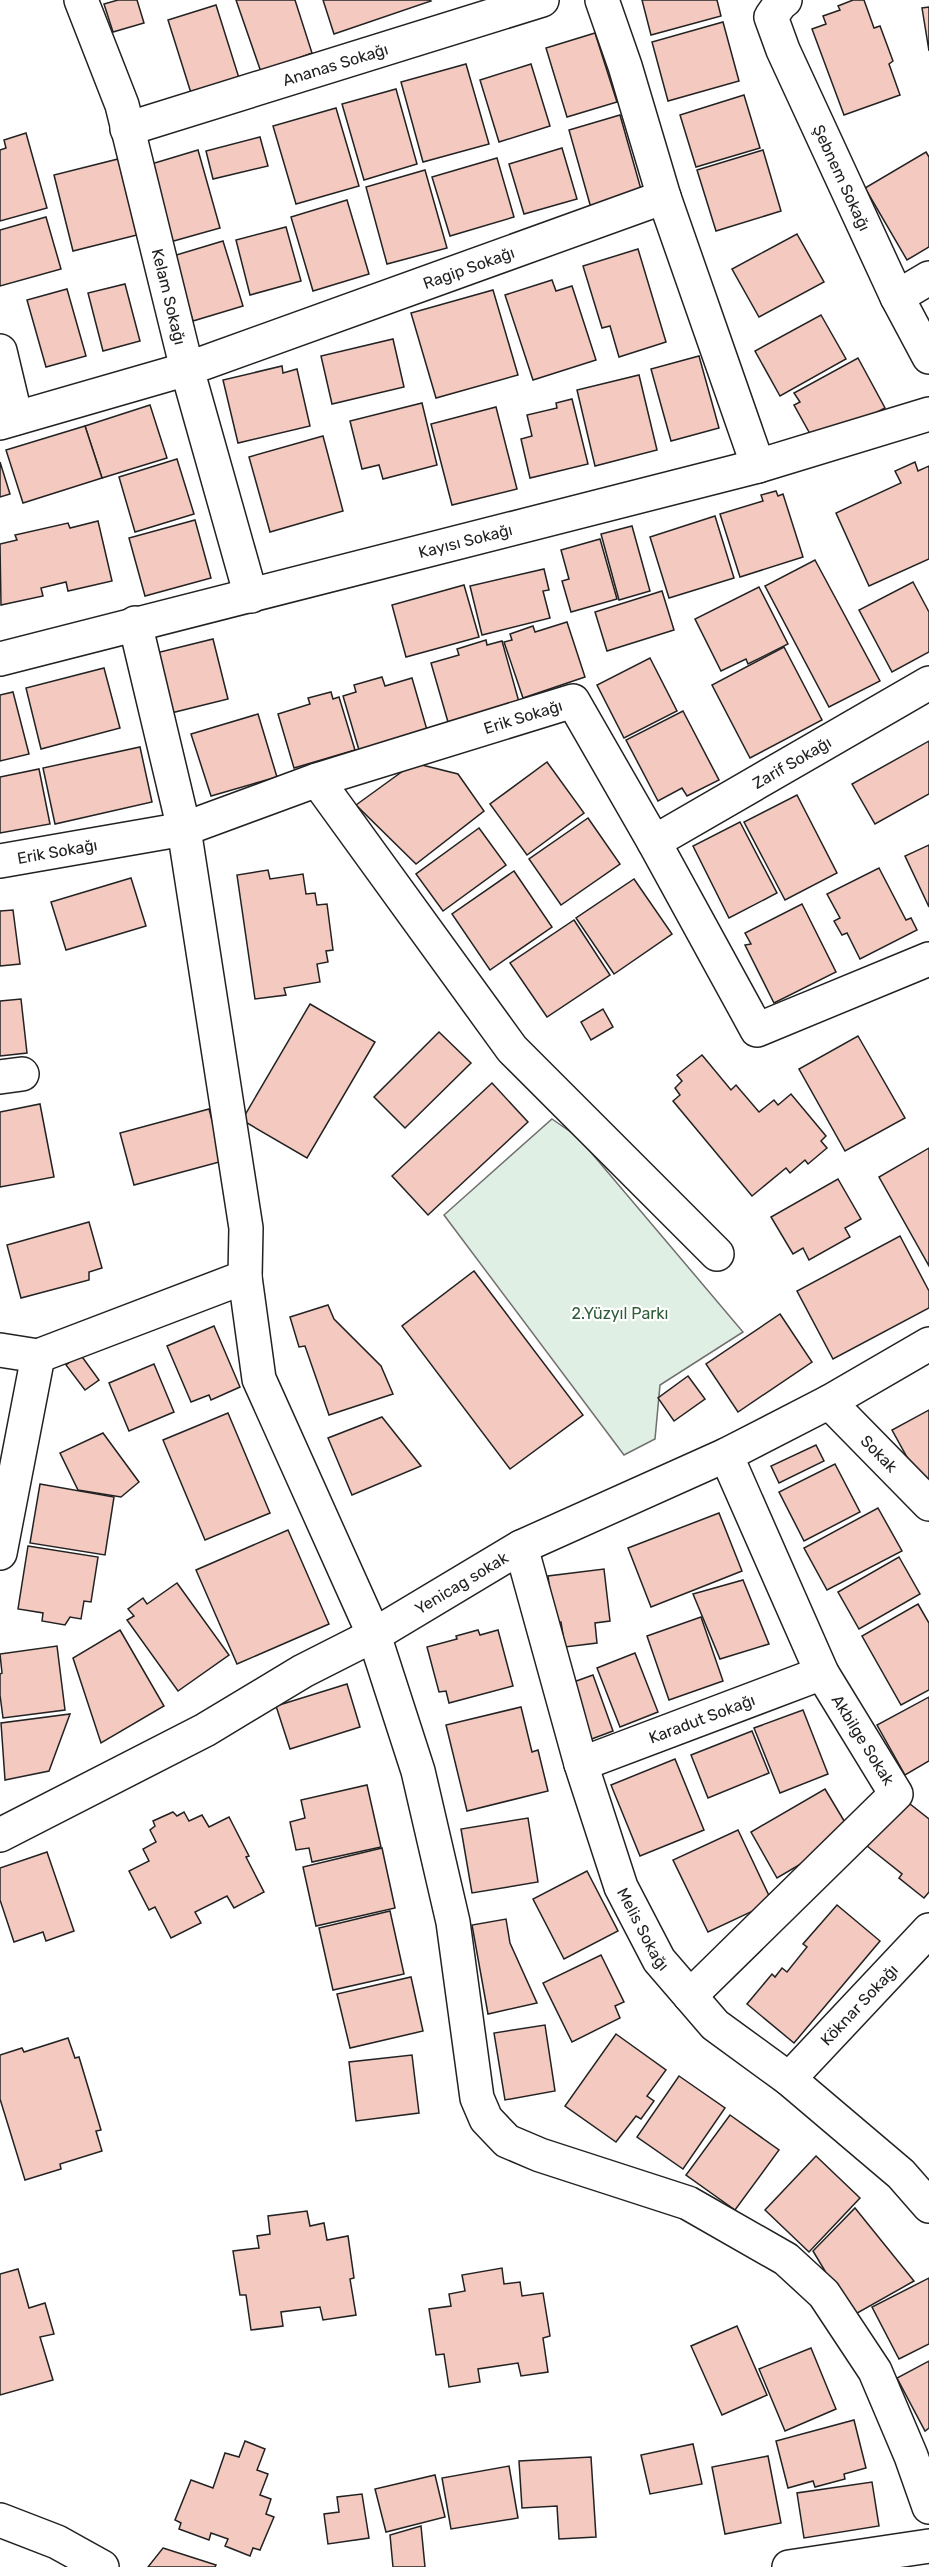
<svg xmlns="http://www.w3.org/2000/svg" width="929" height="2567" viewBox="0 0 929 2567" font-family="Rubik,sans-serif">
	<style>
		.green { fill: #e0efe3; stroke: #6f6f6f; stroke-width: 1.5 }
		.building { fill: #f3c9c0; stroke: #222; stroke-width: 1.5 }
		.lines { fill: none; stroke-linecap: round; stroke-linejoin: round }
		.minor-casing { stroke: #222; stroke-width: 36 }
		.minor { stroke: #fff; stroke-width: 33 }
		.labels { text-anchor: middle; dominant-baseline: central; stroke-width: 4.5; stroke-linejoin: round; paint-order: stroke }
		.street-label { font-size: 16px; fill: #222; stroke: #fff }
		.park-label { font-size: 16px; fill: #2f5e38; stroke: #fff }
	</style>
	<rect width="100%" height="100%" fill="#fff"/>
	<path class="green" d="M552,1119L578,1137L743,1332L660,1385L655,1439L624,1455L444,1215Z"/>
	<g class="building">
		<path d="M118,0H137L144,23L113,32L104,4Z"/>
		<path d="M236,0H295L312,53L261,72Z"/>
		<path d="M323,0H430L431,1L334,34Z"/>
		<path d="M642,0H717L721,16L651,35Z"/>
		<path d="M853,0H864L874,28L880,26L893,61L889,64L900,95L844,115L812,29L826,24L823,16L840,10L838,6Z"/>
		<path d="M216,5L239,78L191,93L168,20Z"/>
		<path d="M929,7V51L922,8Z"/>
		<path d="M723,22L739,81L668,101L652,42Z"/>
		<path d="M595,33L617,102L567,117L546,48Z"/>
		<path d="M466,64L489,144L423,162L401,82Z"/>
		<path d="M531,64L550,126L499,142L480,80Z"/>
		<path d="M396,89L417,164L364,180L342,104Z"/>
		<path d="M744,95L760,148L696,167L680,115Z"/>
		<path d="M336,108L359,186L296,204L273,126Z"/>
		<path d="M620,115L642,193L591,208L569,130Z"/>
		<path d="M26,133L47,208L0,221V150L6,148L4,140Z"/>
		<path d="M260,137L268,166L213,179L206,151Z"/>
		<path d="M562,148L577,199L524,214L509,164Z"/>
		<path d="M198,150L220,228L170,242L148,165Z"/>
		<path d="M763,150L781,211L716,231L697,170Z"/>
		<path d="M926,152L929,157V247L907,260L865,188Z"/>
		<path d="M497,158L514,217L450,236L432,177Z"/>
		<path d="M118,159L137,235L73,251L54,175Z"/>
		<path d="M425,170L447,248L387,264L366,187Z"/>
		<path d="M347,200L369,274L313,291L291,217Z"/>
		<path d="M46,217L61,269L0,286V230Z"/>
		<path d="M286,227L301,281L250,295L236,240Z"/>
		<path d="M797,234L824,282L759,317L732,269Z"/>
		<path d="M223,241L243,306L193,321L173,256Z"/>
		<path d="M638,249L666,342L619,357L610,326L602,328L583,266Z"/>
		<path d="M552,280L556,291L572,286L596,360L533,380L505,295Z"/>
		<path d="M125,284L140,341L103,351L88,293Z"/>
		<path d="M67,289L86,356L46,367L27,300Z"/>
		<path d="M493,290L518,375L436,398L411,313Z"/>
		<path d="M821,315L846,359L780,396L755,351Z"/>
		<path d="M393,339L404,387L332,404L321,356Z"/>
		<path d="M699,356L719,428L671,441L651,369Z"/>
		<path d="M858,358L885,408L821,441H814L794,405L800,402L794,393Z"/>
		<path d="M282,366L283,373L297,369L310,426L238,443L223,380Z"/>
		<path d="M639,375L657,450L595,466L577,390Z"/>
		<path d="M572,399L588,464L530,478L521,439L532,436L527,415L557,408L556,403Z"/>
		<path d="M422,403L437,465L383,479L379,465L362,469L350,421Z"/>
		<path d="M150,405L167,458L102,478L85,426Z"/>
		<path d="M496,407L517,489L452,505L431,424Z"/>
		<path d="M85,426L102,478L23,503L6,450Z"/>
		<path d="M323,436L343,511L270,532L249,457Z"/>
		<path d="M177,459L194,514L135,532L119,477Z"/>
		<path d="M0,462L10,494L0,497Z"/>
		<path d="M915,462L918,471L929,466V559L869,586L836,513L901,483L895,471Z"/>
		<path d="M776,491L778,496L783,494L803,557L740,577L720,514L763,501L761,495Z"/>
		<path d="M715,516L734,578L669,598L650,537Z"/>
		<path d="M195,520L211,578L145,596L129,538Z"/>
		<path d="M98,521L112,581L68,591L66,582L41,588L43,596L1,605L0,544L17,540L15,535L68,523L70,528Z"/>
		<path d="M632,526L650,591L619,600L601,534Z"/>
		<path d="M600,539L617,599L571,612L562,581L569,579L561,550Z"/>
		<path d="M815,560L880,681L829,707L765,586Z"/>
		<path d="M544,569L549,590L543,591L550,618L482,635L470,586Z"/>
		<path d="M913,582L929,612V652L892,672L859,610Z"/>
		<path d="M464,585L479,637L406,657L392,605Z"/>
		<path d="M759,587L788,644L748,664L746,659L721,671L695,619Z"/>
		<path d="M662,591L674,630L607,651L595,612Z"/>
		<path d="M567,622L585,677L523,698L504,642L512,640L510,634L533,626L535,632Z"/>
		<path d="M213,639L228,699L167,714L152,654Z"/>
		<path d="M486,640L487,645L502,641L519,702L448,722L431,663L459,655L457,649Z"/>
		<path d="M784,647L822,720L750,758L712,685Z"/>
		<path d="M650,658L677,711L624,738L597,685Z"/>
		<path d="M104,668L120,728L41,749L26,688Z"/>
		<path d="M382,677L385,686L412,678L427,730L359,750L343,696L356,692L354,685Z"/>
		<path d="M13,692L29,754L0,761V695Z"/>
		<path d="M331,692L333,699L339,697L355,750L294,768L278,714L310,704L308,698Z"/>
		<path d="M683,711L719,780L687,796L682,788L658,801L626,740Z"/>
		<path d="M258,714L277,777L211,796L191,734Z"/>
		<path d="M929,741V794L875,824L852,784Z"/>
		<path d="M140,747L152,802L55,824L43,768Z"/>
		<path d="M547,762L584,813L527,855L490,804Z"/>
		<path d="M414,763L458,774L484,811L416,864L356,805Z"/>
		<path d="M39,769L50,824L0,833V777Z"/>
		<path d="M797,795L837,873L785,900L744,822Z"/>
		<path d="M588,818L620,864L561,905L529,859Z"/>
		<path d="M740,822L777,893L729,918L693,846Z"/>
		<path d="M479,828L506,865L443,911L416,874Z"/>
		<path d="M929,845V907L905,856Z"/>
		<path d="M879,868L906,920L911,918L917,930L860,959L847,933L842,935L834,921L840,918L827,894Z"/>
		<path d="M268,870L270,879L303,874L306,894L315,893L317,905L327,904L333,950L326,951L328,962L317,964L320,982L284,988L286,995L255,999L237,875Z"/>
		<path d="M514,871L552,927L490,970L452,914Z"/>
		<path d="M131,878L146,926L66,950L51,902Z"/>
		<path d="M634,879L672,934L614,974L576,918Z"/>
		<path d="M802,904L836,972L774,1003L745,945L751,944L745,933Z"/>
		<path d="M13,910L20,964L0,966V911Z"/>
		<path d="M574,920L610,975L547,1017L510,963Z"/>
		<path d="M21,999L27,1053L0,1056V1001Z"/>
		<path d="M310,1004L375,1042L307,1158L242,1120Z"/>
		<path d="M603,1009L613,1027L591,1040L581,1022Z"/>
		<path d="M439,1032L471,1063L405,1128L374,1097Z"/>
		<path d="M858,1036L905,1118L845,1151L799,1069Z"/>
		<path d="M702,1055L731,1090L736,1085L759,1112L774,1100L778,1105L791,1094L826,1136L821,1141L827,1148L808,1164L805,1160L790,1173L786,1168L752,1196L673,1101L680,1095L675,1088L682,1081L677,1075Z"/>
		<path d="M492,1083L528,1122L428,1215L392,1176Z"/>
		<path d="M40,1104L54,1177L0,1187V1112Z"/>
		<path d="M209,1109L223,1161L134,1185L120,1133Z"/>
		<path d="M929,1148V1266L879,1177Z"/>
		<path d="M838,1179L861,1219L845,1228L850,1237L809,1260L803,1248L793,1254L771,1217Z"/>
		<path d="M89,1222L102,1268L89,1272V1280L21,1298L7,1245Z"/>
		<path d="M900,1236L929,1291V1308L833,1359L797,1291Z"/>
		<path d="M474,1271L583,1415L510,1469L402,1326Z"/>
		<path d="M328,1305L334,1319L381,1366L393,1394L329,1415L305,1346L299,1347L290,1317Z"/>
		<path d="M780,1314L812,1362L738,1412L706,1364Z"/>
		<path d="M214,1326L240,1387L211,1400L209,1395L191,1402L167,1346Z"/>
		<path d="M80,1354L99,1380L85,1390L66,1365Z"/>
		<path d="M154,1364L174,1412L129,1431L109,1383Z"/>
		<path d="M688,1376L705,1399L674,1421L658,1398Z"/>
		<path d="M929,1410V1483L923,1486L892,1430Z"/>
		<path d="M228,1413L270,1513L205,1540L163,1440Z"/>
		<path d="M382,1417L421,1466L352,1495L328,1438Z"/>
		<path d="M103,1433L139,1482L121,1497L78,1490L60,1453Z"/>
		<path d="M816,1445L824,1461L779,1483L771,1466Z"/>
		<path d="M835,1464L860,1512L804,1541L779,1492Z"/>
		<path d="M40,1484L114,1497L105,1555L30,1543Z"/>
		<path d="M878,1508L902,1551L827,1590L804,1548Z"/>
		<path d="M719,1513L742,1571L651,1607L628,1548Z"/>
		<path d="M288,1530L329,1624L237,1664L196,1570Z"/>
		<path d="M28,1546L98,1557L91,1602L84,1601L81,1619L70,1617L65,1625L42,1621L43,1613L18,1609Z"/>
		<path d="M899,1557L920,1594L859,1629L838,1592Z"/>
		<path d="M604,1569L610,1621L595,1623L597,1643L565,1647L561,1622L554,1623L548,1576Z"/>
		<path d="M743,1580L769,1644L720,1659L693,1594Z"/>
		<path d="M177,1583L229,1655L178,1691L127,1620L134,1616L128,1609L143,1598L147,1604Z"/>
		<path d="M918,1604L929,1623V1690L901,1705L862,1636Z"/>
		<path d="M701,1617L723,1681L669,1700L647,1636Z"/>
		<path d="M120,1630L164,1706L101,1743L73,1658Z"/>
		<path d="M478,1630L480,1635L498,1630L513,1686L449,1703L446,1691L439,1692L427,1647L457,1639L456,1636Z"/>
		<path d="M57,1646L65,1710L3,1718L0,1695V1674L2,1673L0,1654Z"/>
		<path d="M635,1653L658,1712L620,1727L597,1668Z"/>
		<path d="M593,1675L613,1731L589,1740L568,1684Z"/>
		<path d="M347,1684L360,1727L290,1749L276,1706Z"/>
		<path d="M929,1697V1761L905,1775L877,1725Z"/>
		<path d="M521,1707L532,1752L538,1750L548,1791L467,1811L446,1725Z"/>
		<path d="M803,1710L828,1774L780,1793L754,1728Z"/>
		<path d="M70,1714L49,1771L5,1780L1,1723Z"/>
		<path d="M752,1731L769,1773L708,1798L691,1755Z"/>
		<path d="M675,1759L704,1830L640,1856L611,1785Z"/>
		<path d="M367,1785L381,1847L312,1862L309,1848L296,1850L290,1822L305,1818L301,1800Z"/>
		<path d="M825,1789L852,1834L777,1878L751,1832Z"/>
		<path d="M905,1800L929,1819V1892L924,1898L899,1878L902,1874L867,1846Z"/>
		<path d="M173,1812L177,1816L184,1812L189,1821L202,1815L209,1827L229,1817L249,1856L246,1857L264,1892L234,1908L227,1896L195,1912L201,1923L171,1938L155,1907L149,1910L129,1871L149,1861L143,1849L156,1842L150,1830L155,1826L153,1821Z"/>
		<path d="M528,1818L538,1882L472,1893L461,1829Z"/>
		<path d="M738,1830L772,1902L708,1932L673,1860Z"/>
		<path d="M382,1848L395,1908L316,1926L303,1867Z"/>
		<path d="M47,1852L74,1931L46,1941L43,1932L14,1942L0,1900V1868Z"/>
		<path d="M587,1871L618,1931L564,1959L533,1899Z"/>
		<path d="M837,1905L880,1941L794,2043L747,2004L772,1974L775,1977L782,1968L787,1972L807,1947L803,1944Z"/>
		<path d="M390,1911L404,1974L333,1990L319,1928Z"/>
		<path d="M506,1919L510,1943L537,2003L488,2014L472,1925Z"/>
		<path d="M601,1955L624,2002L615,2006L620,2018L572,2042L543,1983Z"/>
		<path d="M411,1977L423,2031L350,2048L337,1994Z"/>
		<path d="M545,2025L555,2091L505,2100L494,2033Z"/>
		<path d="M616,2034L666,2070L647,2096L654,2101L641,2119L636,2116L616,2142L565,2106Z"/>
		<path d="M68,2038L75,2058L79,2057L101,2130L96,2131L102,2151L60,2164L61,2169L25,2180L0,2099V2055L22,2048L24,2052Z"/>
		<path d="M412,2055L419,2113L356,2121L349,2062Z"/>
		<path d="M679,2076L725,2108L683,2169L637,2137Z"/>
		<path d="M730,2115L779,2150L735,2210L686,2175Z"/>
		<path d="M816,2156L860,2198L809,2252L765,2210Z"/>
		<path d="M855,2208L914,2281L852,2316L813,2251Z"/>
		<path d="M307,2211L310,2226L324,2223L327,2240L348,2236L354,2278L350,2279L356,2315L323,2320L320,2307L281,2312L283,2326L251,2330L246,2295H240L233,2251L259,2248L257,2236L270,2234L268,2216Z"/>
		<path d="M502,2268L504,2284L520,2282L522,2296L543,2293L550,2336L543,2338L548,2372L521,2376L518,2363L478,2369L480,2382L449,2387L444,2354L436,2355L429,2309L451,2306L449,2294L465,2291L462,2275Z"/>
		<path d="M18,2269L29,2308L45,2303L54,2334L40,2337L53,2380L0,2395V2274Z"/>
		<path d="M929,2278V2344L899,2359L872,2307Z"/>
		<path d="M737,2326L767,2395L722,2415L691,2346Z"/>
		<path d="M811,2348L836,2409L785,2431L759,2369Z"/>
		<path d="M929,2361V2428L925,2431L897,2378Z"/>
		<path d="M854,2420L866,2468L844,2474L845,2479L815,2487L813,2481L788,2488L776,2441Z"/>
		<path d="M245,2441L265,2449L257,2470L268,2474L260,2495L271,2499L266,2514L274,2517L260,2550L253,2548L250,2556L225,2546L228,2539L211,2533L209,2540L179,2529L181,2523L175,2520L191,2480L213,2488L225,2453L239,2457Z"/>
		<path d="M693,2444L702,2484L650,2494L641,2455Z"/>
		<path d="M768,2456L781,2523L725,2534L712,2467Z"/>
		<path d="M591,2457L596,2537L559,2539L557,2506L522,2508L519,2461Z"/>
		<path d="M509,2466L518,2518L451,2529L442,2478Z"/>
		<path d="M435,2475L445,2517L386,2532L375,2489Z"/>
		<path d="M872,2482L879,2526L804,2538L797,2493Z"/>
		<path d="M362,2494L369,2538L328,2544L324,2514L339,2512L337,2497Z"/>
		<path d="M421,2526L425,2567H393L390,2535Z"/>
		<path d="M163,2548L216,2565L215,2567H148Z"/>
	</g>
	<g class="lines">
		<defs>
			<g id="minor">
				<path id="s1" d="M81,0L122,105L187,369L251,596"/>
				<path d="M602,0L625,66L664,197"/>
				<path id="s2" d="M785,0L780,4L771,17L783,50L897,297L929,357"/>
				<path id="s3" d="M127,129L542,0"/>
				<path d="M897,297L929,278"/>
				<path d="M0,351L16,418"/>
				<path id="s4" d="M0,423L187,369L664,197L758,466"/>
				<path id="s5" d="M0,659L758,466L929,414"/>
				<path d="M317,780L512,1049L717,1254"/>
				<path id="s6" d="M654,842L929,683"/>
				<path id="s7" d="M0,861L184,829L317,780L573,701L654,842L757,1030L929,959"/>
				<path d="M0,1077L22,1074"/>
				<path d="M245,1277L259,1379L374,1635L418,1771L453,1922L477,2098L486,2119L507,2141L540,2155L688,2203L786,2259L824,2294L875,2371L911,2456L929,2507"/>
				<path d="M0,1350L38,1356"/>
				<path id="s8" d="M829,1402L929,1504"/>
				<path id="s9" d="M521,1547L581,1764L621,1887L659,1960L715,2025L789,2079L901,2174L929,2206"/>
				<path d="M0,1553L38,1356L245,1277L246,1228L184,829L135,623"/>
				<path id="s10" d="M581,1764L822,1673"/>
				<path id="s11" d="M0,1835L205,1730L303,1671L374,1635L521,1547L726,1455L829,1402L929,1344"/>
				<path d="M690,1996L896,1794L822,1673L726,1455"/>
				<path id="s12" d="M789,2079L929,1930"/>
				<path d="M0,2520L57,2542L102,2567"/>
				<path d="M789,2567L929,2546"/>
			</g>
		</defs>
		<use href="#minor" class="minor-casing"/>
		<use href="#minor" class="minor"/>
	</g>
	<g class="labels">
		<g class="street-label">
			<text stroke="none"><textPath href="#s3" startOffset="218">Ananas Sokağı</textPath></text>
			<text stroke="none"><textPath href="#s2" startOffset="198">Şebnem Sokağı</textPath></text>
			<text stroke="none"><textPath href="#s4" startOffset="494">Ragip Sokağı</textPath></text>
			<text stroke="none"><textPath href="#s1" startOffset="310">Kelam Sokağı</textPath></text>
			<text stroke="none"><textPath href="#s5" startOffset="480">Kayısı Sokağı</textPath></text>
			<text stroke="none"><textPath href="#s7" startOffset="544">Erik Sokağı</textPath></text>
			<text stroke="none"><textPath href="#s6" startOffset="159">Zarif Sokağı</textPath></text>
			<text stroke="none"><textPath href="#s7" startOffset="58">Erik Sokağı</textPath></text>
			<text stroke="none"><textPath href="#s8" startOffset="72">Sokak</textPath></text>
			<text stroke="none"><textPath href="#s11" startOffset="526">Yenicag sokak</textPath></text>
			<text stroke="none"><textPath href="#s10" startOffset="129">Karadut Sokağı</textPath></text>
			<text transform="translate(863 1740) rotate(58)">Akbilge Sokak</text>
			<text stroke="none"><textPath href="#s9" startOffset="402">Melis Sokağı</textPath></text>
			<text stroke="none"><textPath href="#s12" startOffset="102">Köknar Sokağı</textPath></text>
		</g>
		<g class="park-label">
			<text x="620" y="1313">2.Yüzyıl Parkı</text>
		</g>
	</g>
</svg>
